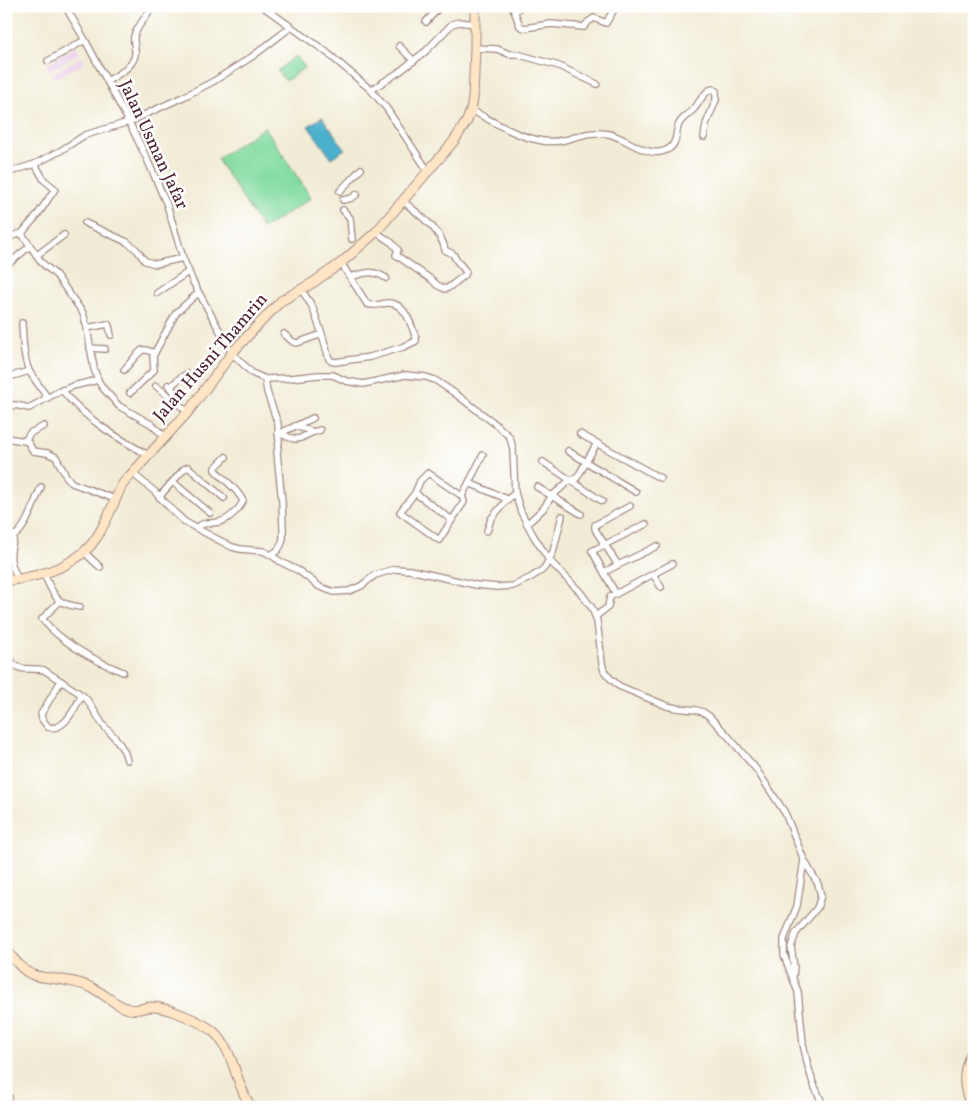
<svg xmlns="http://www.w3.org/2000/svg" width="980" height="1113" viewBox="0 0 980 1113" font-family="Vollkorn,serif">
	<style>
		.built { fill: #ecd1ea }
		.green { fill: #84dca1; stroke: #677e66 }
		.water { fill: #4bb0cb; stroke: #4a687b }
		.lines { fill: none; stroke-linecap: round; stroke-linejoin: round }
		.street-casing { stroke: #9e8680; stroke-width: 8 }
		.secondary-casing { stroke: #9e8680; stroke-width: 11 }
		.street { stroke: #fff; stroke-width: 5.5 }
		.secondary { stroke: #fde5c5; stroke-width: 9 }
		.labels { text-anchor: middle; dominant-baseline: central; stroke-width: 5; stroke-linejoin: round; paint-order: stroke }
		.street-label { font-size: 18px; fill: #4a1f2b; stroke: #fff }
	</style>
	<rect width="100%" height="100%" fill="#fff"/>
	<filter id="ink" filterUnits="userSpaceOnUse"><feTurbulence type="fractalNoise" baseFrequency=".02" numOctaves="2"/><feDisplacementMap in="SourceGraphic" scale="10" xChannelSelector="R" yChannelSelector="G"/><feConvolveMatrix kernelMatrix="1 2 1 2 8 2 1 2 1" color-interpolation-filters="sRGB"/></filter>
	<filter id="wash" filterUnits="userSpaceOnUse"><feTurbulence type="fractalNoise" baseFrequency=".0096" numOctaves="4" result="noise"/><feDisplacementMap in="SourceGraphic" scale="20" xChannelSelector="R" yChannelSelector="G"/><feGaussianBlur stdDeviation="1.12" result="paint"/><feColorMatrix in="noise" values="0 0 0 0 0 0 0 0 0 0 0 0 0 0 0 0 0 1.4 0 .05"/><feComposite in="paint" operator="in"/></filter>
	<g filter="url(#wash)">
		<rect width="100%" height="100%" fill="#f2ecd6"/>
		<g class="built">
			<path d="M76,46L80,53L49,71L46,64Z"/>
			<path d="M82,57L85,63L54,79L51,74Z"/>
		</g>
		<g class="green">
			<path d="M296,56L305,67L286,81L277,71Z"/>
			<path d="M265,127L311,198L263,229L217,159Z"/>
		</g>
		<path class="water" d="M322,117L345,149L331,158L308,126Z"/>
	</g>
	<g filter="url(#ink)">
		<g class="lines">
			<defs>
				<g id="street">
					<path d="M65,6L85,40L129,122L147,159L167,205L183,258L193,282L232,353L252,373L265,379L291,378L318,375H333L346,381L363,384L405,375L426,377L435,380L453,392L493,422L509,436L511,441L513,450L515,493L521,512L533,535L549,560L580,592L592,608L597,621L602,663L604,671L610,678L619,686L667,706L676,708L696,710L703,712L709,716L728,736L756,769L785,813L804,860L818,884L821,896L817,908L796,933L791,947L794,967L793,976"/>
					<path d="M262,6L325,51L371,90L387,109L428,171"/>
					<path d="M511,6L513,8L520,26L524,28L551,24L584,27L588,22L594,18L606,23L616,6"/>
					<path d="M515,12L520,6"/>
					<path d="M426,22L440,6"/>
					<path d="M399,46L414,61"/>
					<path d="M475,48L497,49L509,54H517L559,66L597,84"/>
					<path d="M48,61L85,40"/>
					<path d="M107,81C116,76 133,67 135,55C136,49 133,43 134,36C137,27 147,15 153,6"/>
					<path d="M371,90L399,72L426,51L452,24L459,22L475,24"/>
					<path d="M471,110C491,120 512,134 534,139C543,142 555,142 564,140C571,139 576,136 583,135C591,132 601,133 609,134C628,138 650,162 670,148C678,142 675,132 679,124C682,118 688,115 693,110C698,105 701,97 707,92C710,89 709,90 713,89L716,91V100L706,124L704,137"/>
					<path d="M35,164L44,180L55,189C48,199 42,209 35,218C31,223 25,228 22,234L42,263L56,275L83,313L87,328L94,369L98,380L102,387L119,406L151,424L165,437"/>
					<path d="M6,173L35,164L60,151L85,135L129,122L185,96L214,81L253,56L291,27"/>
					<path d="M340,191L361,169"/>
					<path d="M343,200L352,198L357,194"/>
					<path d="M343,210L350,218L352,239"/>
					<path d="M85,223L127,242L137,250L145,261L156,264L183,258"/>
					<path d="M376,232L392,243L398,250L396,255L432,280L437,285L445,289L448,288L465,275L466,272L464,269L457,261L453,254L445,250C442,230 417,213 403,201"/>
					<path d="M6,240L12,236L22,233"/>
					<path d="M37,255L64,235"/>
					<path d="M6,266L30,246"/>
					<path d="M350,277C366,273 371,269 386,278"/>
					<path d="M157,293L188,272"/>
					<path d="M22,323C23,339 23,356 29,371"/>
					<path d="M87,328L108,324L109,326L111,335"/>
					<path d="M284,334L293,342L297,343L322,334L312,306L301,289"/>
					<path d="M322,334L329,359L331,361L335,362L370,357L403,347L416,341V338C411,325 405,301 387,303C379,304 374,307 367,304L341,263"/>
					<path d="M90,348L105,349"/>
					<path d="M124,370L134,358L142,350H146L155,353"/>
					<path d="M6,378L29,371L47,397"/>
					<path d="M265,379L267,392L278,424L279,442L277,453L282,502L283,529V539L281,545L278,550L271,555"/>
					<path d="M168,385C173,389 177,393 173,400"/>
					<path d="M156,386L188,412"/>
					<path d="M170,387L180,378L187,374"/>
					<path d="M62,390C85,419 116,437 148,455"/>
					<path d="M130,393L154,370L153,356L176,313L198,293"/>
					<path d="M6,407L15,405L29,408L58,392L73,386L98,380"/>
					<path d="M295,426L314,432"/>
					<path d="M280,433C303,446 300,434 320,430"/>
					<path d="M278,434L313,418"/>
					<path d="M580,434L660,478"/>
					<path d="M6,438L25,441L28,442L33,451L47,453L56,457L66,476L72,483L115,499"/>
					<path d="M25,441L30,433L44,426"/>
					<path d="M568,451L636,492"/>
					<path d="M543,462L602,501"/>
					<path d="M132,473L154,491L174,512L185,522L196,528L232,547L240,549L263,551L271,555L281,562L299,571L320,587L334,592L349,591L361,586L375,575L395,569L410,570L476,585L497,587L513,586L530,578L541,571L545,567L553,552L562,516"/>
					<path d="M428,473L462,496L464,502L452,520L439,540L400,512L415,493L420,481Z"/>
					<path d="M173,482L210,513"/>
					<path d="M469,483L507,499"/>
					<path d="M537,487L581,514"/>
					<path d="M415,493L452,520"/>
					<path d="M462,496L483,455"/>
					<path d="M159,497L184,469L188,467L224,498"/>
					<path d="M527,524L543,509L552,496L570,480L577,478L597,443"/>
					<path d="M196,528C205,521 209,524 219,522C228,520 239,510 243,501C237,488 224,480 215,470V468L226,457"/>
					<path d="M487,531L491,519L506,501L515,493"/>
					<path d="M6,533C9,534 11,535 14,535C24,534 37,496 41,487"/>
					<path d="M14,535C14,541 11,546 11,551C9,562 14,570 18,579"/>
					<path d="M84,552L100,567"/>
					<path d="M618,565L596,531L595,528V525L630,506"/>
					<path d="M604,572L657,546"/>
					<path d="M44,574C48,582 52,595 60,601C66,605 73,606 80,607"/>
					<path d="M653,574L661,587"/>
					<path d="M616,594L592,551L646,524"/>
					<path d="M60,601L42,619C63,644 93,660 123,672"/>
					<path d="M596,616L608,607L610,597L672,564"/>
					<path d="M6,645C7,654 11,665 20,668C28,670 36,668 44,670L82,695L88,701L103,725L117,740L124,751L127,760"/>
					<path d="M61,681L41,714L42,719L48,727C65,732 75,707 82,695"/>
					<path d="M804,860L797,906L784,939V955L798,992L803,1044L808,1066L813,1083L824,1107"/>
					<path d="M6,1103L9,1097"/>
				</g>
				<g id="secondary">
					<path d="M6,581C39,577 78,567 97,537C107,521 114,502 122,485L127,479L188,412L232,353L256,327L281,301L314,282L341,263L376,232L454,141L467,121L471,110L473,99L475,48V6"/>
					<path d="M6,951C14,958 21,970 31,974C37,977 43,977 49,978C64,980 80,982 94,989C106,995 116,1006 129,1009C137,1011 144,1007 152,1007C167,1007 203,1022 214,1032C235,1052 235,1084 251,1107"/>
					<path d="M972,1107C961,1086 963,1068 974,1047"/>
				</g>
			</defs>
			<use href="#street" class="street-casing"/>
			<use href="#secondary" class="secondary-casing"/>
			<use href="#street" class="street"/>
			<use href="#secondary" class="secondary"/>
		</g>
	</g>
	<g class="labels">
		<g class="street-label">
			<text transform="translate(153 145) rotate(65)">Jalan Usman Jafar</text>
			<text transform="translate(211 358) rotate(-49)">Jalan Husni Thamrin</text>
		</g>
	</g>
	<rect width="980" height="1113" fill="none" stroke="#fff" stroke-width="25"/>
</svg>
